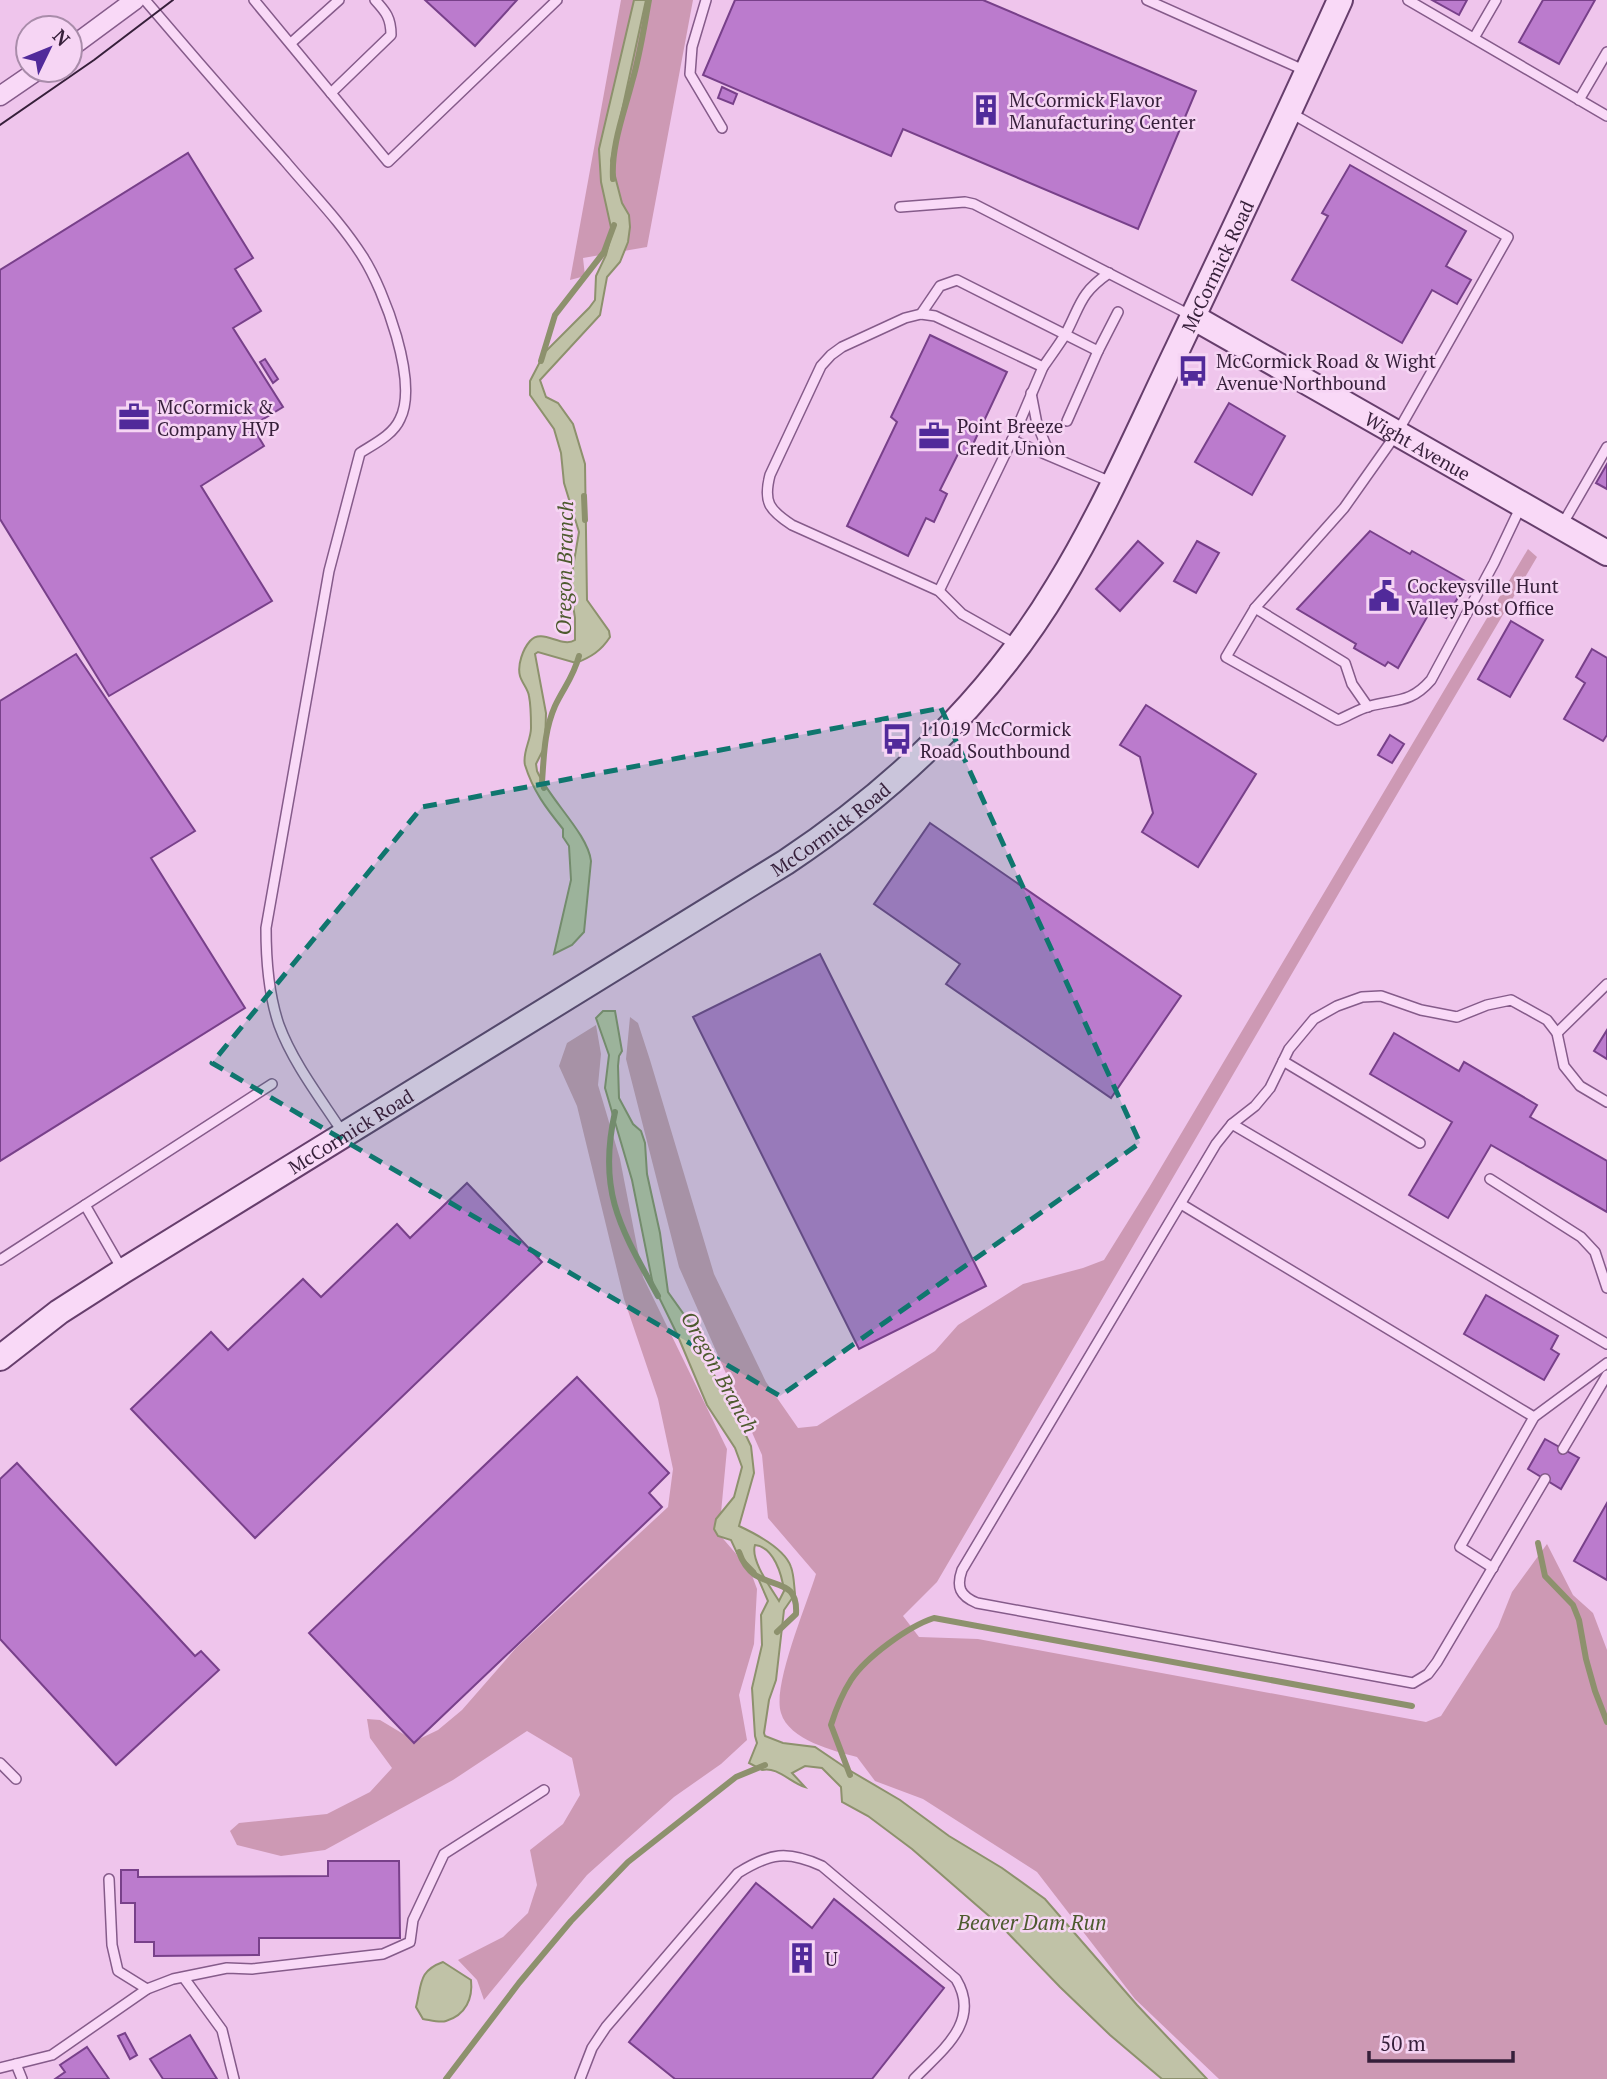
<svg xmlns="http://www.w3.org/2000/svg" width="1607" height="2079" viewBox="0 0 1607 2079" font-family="'PT Serif',serif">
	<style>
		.green { fill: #cd99b4 }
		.water { fill: #c0c2a7; stroke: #8d916d; stroke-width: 2; fill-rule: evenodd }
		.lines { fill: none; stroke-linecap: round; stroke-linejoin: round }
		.stream { stroke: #8d916d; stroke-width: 6 }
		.building { fill: #bb7bcd; stroke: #78408a; stroke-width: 2 }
		.lane-casing { stroke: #855b8a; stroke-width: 12 }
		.street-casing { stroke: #855b8a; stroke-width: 21 }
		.secondary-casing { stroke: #663e6c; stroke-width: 28 }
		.lane { stroke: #f9d9f7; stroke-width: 9 }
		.street { stroke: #f9d9f7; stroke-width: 18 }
		.secondary { stroke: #f9d9f7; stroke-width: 24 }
		.tram { stroke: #361f3a; stroke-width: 2 }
		.marked { fill: #0f766e; fill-opacity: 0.2; stroke: #0f766e; stroke-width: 5; stroke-dasharray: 14 9; stroke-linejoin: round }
		.labels { text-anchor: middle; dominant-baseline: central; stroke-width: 5; stroke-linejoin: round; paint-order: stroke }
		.poi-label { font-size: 19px; fill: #361f3a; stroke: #f6d5f4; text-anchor: start }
		.street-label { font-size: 19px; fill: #361f3a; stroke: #f6d5f4 }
		.water-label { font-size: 21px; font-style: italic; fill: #4d5a2e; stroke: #f6d5f4 }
	</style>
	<rect width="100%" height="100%" fill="#efc5ec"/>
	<g class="green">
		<path d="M621,0H693L647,247L583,258L585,276L570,280Z"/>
		<path d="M1528,549L1537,557L1353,869L937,1582L903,1616L919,1637L978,1639L1426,1722L1441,1716L1498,1627L1512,1592L1547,1544L1573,1595L1593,1613L1607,1650V2079H1219L1135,1999L1037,1872L923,1799L875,1781L857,1757C834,1751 789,1740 781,1713C772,1686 807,1604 816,1574L768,1518L762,1455L679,1267L626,1059L630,1017L638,1023L650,1060L714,1274L766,1382L798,1428L817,1426L935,1351L958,1325L1023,1284L1083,1268L1104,1260L1150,1186Z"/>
		<path d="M596,1025L601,1054L598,1085L620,1159L643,1277L727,1449L719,1534L750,1570L757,1589L754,1644L739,1695L747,1740L721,1764L674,1797L587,1875L484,2000L477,1980L458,1960L503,1937L528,1913L537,1885L530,1850L563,1824L580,1795L572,1758L527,1731L453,1780L325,1850L281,1856L237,1845L230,1831L239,1823L327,1814L370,1792L392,1768L370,1738L367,1719L380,1720L415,1741L438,1730L462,1710L516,1648L668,1507L673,1469L658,1399L624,1299L577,1106L559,1066L567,1043Z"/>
	</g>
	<g class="water">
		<path d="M634,0H646L611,161L622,203L629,215L630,227L628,242L620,262L607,277L600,315L540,380L546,397L558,403L573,424L585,464L587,600L609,631L610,637C601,651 591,657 576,663L538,652L535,654L546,713L545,746L536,764L537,771C550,800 588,834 591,861L584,932L572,945L554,954L571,880L569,846L563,837V829C546,808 533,791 525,765C522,753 531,740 531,728C531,718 531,706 529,696C528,689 522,683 520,676C517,665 523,649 530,641C542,627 562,649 575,640V618L570,585L579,532L564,483L561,453L554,429L530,395V381L545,352L589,308L595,300L596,276L606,255L612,232L601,182L599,149Z"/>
		<path d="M603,1011H615L622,1051L619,1056L618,1066L619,1098L633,1124L641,1131L645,1143L647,1174L660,1233L668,1292L690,1323L706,1361L730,1402L751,1446L754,1473L739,1526C754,1533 785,1549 791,1567C794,1575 794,1585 795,1594L784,1610L776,1680L769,1700L764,1733L765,1736L783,1743L815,1747L849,1770L900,1800L949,1836L1002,1868L1045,1899L1137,2005L1207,2079H1162L1110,2035L1060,1987L1004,1929L912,1849L868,1816L842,1802L841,1787L822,1768L805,1766L792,1773L805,1787C791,1783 777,1766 762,1770L749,1763L757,1743L755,1736L752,1688L762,1645L761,1615L768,1601L755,1571L737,1553L731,1540L718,1536L714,1529L716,1519L734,1497L742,1467L735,1448L707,1405L677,1334L653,1285L632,1180L605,1088L609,1055L596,1018ZM755,1545C774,1547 782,1575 784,1591L779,1601C771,1588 750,1560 755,1545Z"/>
		<path d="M443,1962L471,1980C473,1998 466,2015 446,2021C440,2023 430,2020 423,2019L416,2007C422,1984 418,1971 443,1962Z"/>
	</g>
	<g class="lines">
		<g class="stream">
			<path d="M613,179C611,146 624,113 632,82C640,55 644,27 649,0"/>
			<path d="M541,361L555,315L604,252L614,225"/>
			<path d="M584,496L585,520"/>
			<path d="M544,788L542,782C544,756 544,731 555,706C564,687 573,678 579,656"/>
			<path d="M615,1112C597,1192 621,1229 658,1296"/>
			<path d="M1538,1543L1545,1576L1573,1605L1579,1620L1586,1659L1595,1691L1607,1722"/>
			<path d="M739,1552C742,1561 747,1569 755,1575C776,1588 798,1581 796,1614L777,1632"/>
			<path d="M850,1775L831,1725C836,1709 842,1694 851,1680C866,1657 909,1626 934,1618L1412,1706"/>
			<path d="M446,2079L519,1983L571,1921L628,1862L736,1777L765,1765"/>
		</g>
	</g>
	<g class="building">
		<path d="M425,0H517L475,46Z"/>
		<path d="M735,0H983L1196,91L1138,229L903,129L891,156L703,75Z"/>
		<path d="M1432,0H1467L1459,15Z"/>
		<path d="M1543,0H1595L1559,64L1519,42Z"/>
		<path d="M722,87L737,94L733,104L718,98Z"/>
		<path d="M188,153L253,258L235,269L261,311L233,328L283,407L252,426L264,446L201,486L272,601L109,696L0,519V270Z"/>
		<path d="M1350,165L1466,231L1446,266L1471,280L1457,304L1432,290L1402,343L1292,280L1328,216L1322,213Z"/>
		<path d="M930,335L1007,372L968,455L959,452L940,490L947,494L934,522L926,518L908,556L847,526L897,422L891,417Z"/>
		<path d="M265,359L278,379L273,383L260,362Z"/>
		<path d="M1229,403L1285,436L1252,495L1195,462Z"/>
		<path d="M1607,464V489L1596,483Z"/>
		<path d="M1370,531L1410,554L1412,551L1467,582L1446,618L1431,610L1398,668L1388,662L1385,666L1354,648L1356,644L1297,609Z"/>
		<path d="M1138,541L1163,563L1120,611L1096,589Z"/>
		<path d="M1197,541L1219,553L1196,593L1174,581Z"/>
		<path d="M1511,621L1543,640L1510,697L1478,679Z"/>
		<path d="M1592,649L1607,658V735L1603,741L1564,719L1585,683L1576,677Z"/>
		<path d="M76,654L195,831L151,858L245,1008L0,1161V701Z"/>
		<path d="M1146,705L1256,774L1198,867L1142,832L1153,813L1140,757L1120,745Z"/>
		<path d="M1390,735L1404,744L1392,763L1378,755Z"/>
		<path d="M930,823L1181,996L1111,1098L946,984L960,964L874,904Z"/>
		<path d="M820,954L986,1286L859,1349L693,1017Z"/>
		<path d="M1607,1030V1059L1594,1051Z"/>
		<path d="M1394,1033L1459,1071L1464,1062L1537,1105L1530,1117L1607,1161V1212L1491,1145L1448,1218L1409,1195L1452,1122L1370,1074Z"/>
		<path d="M467,1183L542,1262L255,1538L131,1409L211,1332L228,1350L303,1279L321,1297L397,1224L410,1238Z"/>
		<path d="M1486,1295L1558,1336L1551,1349L1559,1354L1544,1380L1464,1334Z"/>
		<path d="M577,1377L669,1473L649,1493L662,1507L414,1743L309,1633Z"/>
		<path d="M1545,1439L1579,1458L1561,1489L1528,1469Z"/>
		<path d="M17,1463L195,1656L201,1651L219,1670L116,1765L0,1639V1479Z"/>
		<path d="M1607,1503V1580L1574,1561Z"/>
		<path d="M328,1861H399L400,1938H259V1955L154,1956V1942H135V1903H121V1870H138V1877L328,1876Z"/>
		<path d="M756,1883L812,1928L834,1899L944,1988L872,2079H675L629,2042Z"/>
		<path d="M125,2033L137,2055L130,2059L118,2036Z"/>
		<path d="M190,2035L217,2079H163L150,2059Z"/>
		<path d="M87,2047L109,2079H55L65,2072L60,2065Z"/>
	</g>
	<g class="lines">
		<defs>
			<g id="lane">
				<path d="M145,0C191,54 238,108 285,161C311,192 341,222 363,257C384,290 419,382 400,419C393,435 374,444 360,453L329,571L266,928C266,960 268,993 279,1025C293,1063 321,1099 343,1133"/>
				<path d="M254,0L388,162L557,0"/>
				<path d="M706,0L692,47L690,74L722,128"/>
				<path d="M1147,0L1306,71"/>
				<path d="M1408,0L1607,116"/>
				<path d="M1474,38L1496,0"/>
				<path d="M291,43L339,0"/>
				<path d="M331,93L391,35C391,18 386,12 375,0"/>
				<path d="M1579,100L1607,52"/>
				<path d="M1291,113L1508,237L1397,433L1344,508L1255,608L1226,657L1338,720C1348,716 1359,709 1370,706C1397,699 1411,703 1431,680L1494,563L1521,506"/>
				<path d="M900,207L965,202L974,204L1192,316"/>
				<path d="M921,314L940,286L957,280L1098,351L1118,312"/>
				<path d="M1043,367C1050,357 1058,346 1065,335C1081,305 1079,294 1109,273"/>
				<path d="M1031,393L1037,424L1050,455"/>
				<path d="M1067,421L1098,351"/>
				<path d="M1562,525L1607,447"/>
				<path d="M939,591L1012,440"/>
				<path d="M1255,608L1345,663L1352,684L1368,707"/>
				<path d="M1015,644L962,614L939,591L792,525C769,510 763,502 770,475L821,366L831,355L842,347L905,318L921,314L935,316L1043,367L1012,440L1111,482"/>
				<path d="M1557,1033L1607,984"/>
				<path d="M1283,1061L1420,1143"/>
				<path d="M1232,1124L1607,1344"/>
				<path d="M1490,1179L1581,1237L1595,1252L1607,1288"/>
				<path d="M1181,1204L1534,1417"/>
				<path d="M85,1205L272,1084"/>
				<path d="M0,1260L85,1205L123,1271"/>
				<path d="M1563,1449L1607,1375"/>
				<path d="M1545,1479L1437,1662L1428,1674L1413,1683L977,1603C960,1596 956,1587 962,1570L1216,1144L1232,1124L1255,1106L1270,1088L1289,1049L1314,1019L1337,1006L1362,997L1381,996L1421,1010L1457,1017L1487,1005L1511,1000L1547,1020L1557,1033L1564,1066L1580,1086L1607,1102"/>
				<path d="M1493,1568L1460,1547L1534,1417L1607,1363"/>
				<path d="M0,1763L16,1779"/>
				<path d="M109,1879L112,1945L118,1971L147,1989"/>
				<path d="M184,1978L222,2030L234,2079"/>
				<path d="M16,2064L22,2079"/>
				<path d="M0,2068L52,2055L147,1989L173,1979L227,1968L252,1969L383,1954L410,1942L413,1920L444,1854L544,1790"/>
				<path d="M580,2079L592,2048L606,2027L738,1873C770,1853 787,1850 822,1866L956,1979C982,2022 941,2051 914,2079"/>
			</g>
			<g id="street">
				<path d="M70,48L135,0"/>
				<path d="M0,96L38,70"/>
			</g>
			<g id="secondary">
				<path id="s1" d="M1193,317L1607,553"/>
				<path id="s2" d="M0,1358L59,1312L123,1271L786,862C894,790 991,698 1058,586C1104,511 1139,429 1177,350C1232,234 1287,117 1340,0"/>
			</g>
		</defs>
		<use href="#lane" class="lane-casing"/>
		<use href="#street" class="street-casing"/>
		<use href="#secondary" class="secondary-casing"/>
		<use href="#lane" class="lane"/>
		<use href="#street" class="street"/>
		<use href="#secondary" class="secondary"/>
		<path class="tram" d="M0,125L94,60L173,0"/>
	</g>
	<path class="marked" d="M941,708L1140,1143L780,1396L212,1063L422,807Z"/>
	<defs>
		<symbol id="building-bare" viewBox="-9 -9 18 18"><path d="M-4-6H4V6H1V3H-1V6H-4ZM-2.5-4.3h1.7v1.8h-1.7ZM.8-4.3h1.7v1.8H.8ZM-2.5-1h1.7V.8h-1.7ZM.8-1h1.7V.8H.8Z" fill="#512a9a" stroke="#f6d5f4" stroke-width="2.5" paint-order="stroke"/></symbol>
		<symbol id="bus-bare" viewBox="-9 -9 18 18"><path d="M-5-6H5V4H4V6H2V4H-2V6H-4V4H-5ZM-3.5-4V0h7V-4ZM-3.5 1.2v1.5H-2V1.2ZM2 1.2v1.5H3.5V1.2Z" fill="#512a9a" stroke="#f6d5f4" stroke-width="2.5" paint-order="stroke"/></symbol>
		<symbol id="office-bare" viewBox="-9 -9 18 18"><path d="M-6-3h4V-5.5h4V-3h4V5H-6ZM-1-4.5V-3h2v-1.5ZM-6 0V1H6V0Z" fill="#512a9a" stroke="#f6d5f4" stroke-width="2.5" paint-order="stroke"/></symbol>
		<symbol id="civic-bare" viewBox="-9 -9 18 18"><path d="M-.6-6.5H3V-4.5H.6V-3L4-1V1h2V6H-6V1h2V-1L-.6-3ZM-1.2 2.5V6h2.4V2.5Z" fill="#512a9a" stroke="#f6d5f4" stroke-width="2.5" paint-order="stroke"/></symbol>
	</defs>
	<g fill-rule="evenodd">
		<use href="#building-bare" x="964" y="88" width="44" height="44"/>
		<use href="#bus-bare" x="1171" y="349" width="44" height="44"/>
		<use href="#office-bare" x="112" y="395" width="44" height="44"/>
		<use href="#office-bare" x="912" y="414" width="44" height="44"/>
		<use href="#civic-bare" x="1362" y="574" width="44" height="44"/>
		<use href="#bus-bare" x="875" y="717" width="44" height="44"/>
		<use href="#building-bare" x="780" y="1936" width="44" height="44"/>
	</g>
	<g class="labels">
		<g class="poi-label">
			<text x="1009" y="99">McCormick Flavor<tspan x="1009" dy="22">Manufacturing Center</tspan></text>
			<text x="1216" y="360">McCormick Road &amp; Wight<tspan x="1216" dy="22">Avenue Northbound</tspan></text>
			<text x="157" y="406">McCormick &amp;<tspan x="157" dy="22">Company HVP</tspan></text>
			<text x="957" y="425">Point Breeze<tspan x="957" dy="22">Credit Union</tspan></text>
			<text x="1407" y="585">Cockeysville Hunt<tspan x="1407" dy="22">Valley Post Office</tspan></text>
			<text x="920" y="728">11019 McCormick<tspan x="920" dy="22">Road Southbound</tspan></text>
			<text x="825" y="1958">U</text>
		</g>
		<g class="street-label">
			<text stroke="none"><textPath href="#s2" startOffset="1678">McCormick Road</textPath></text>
			<text stroke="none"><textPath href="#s1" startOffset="259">Wight Avenue</textPath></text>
			<text stroke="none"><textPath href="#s2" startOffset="985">McCormick Road</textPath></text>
			<text stroke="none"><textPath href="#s2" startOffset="418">McCormick Road</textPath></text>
		</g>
		<g class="water-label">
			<text transform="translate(564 568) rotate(-89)">Oregon Branch</text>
			<text transform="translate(720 1372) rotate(61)">Oregon Branch</text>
			<text x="1032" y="1922">Beaver Dam Run</text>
		</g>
	</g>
	<g transform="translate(49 49) rotate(47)"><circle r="33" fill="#f6d5f4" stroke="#a98caa" stroke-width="2"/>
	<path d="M0-5L12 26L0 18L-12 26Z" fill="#512a9a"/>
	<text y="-10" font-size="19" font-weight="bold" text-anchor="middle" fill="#361f3a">N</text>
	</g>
	<path d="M1369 2051v10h144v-10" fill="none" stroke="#361f3a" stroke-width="3.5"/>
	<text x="1380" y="2051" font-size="21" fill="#361f3a" stroke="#f6d5f4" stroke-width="5" paint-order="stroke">50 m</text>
</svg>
